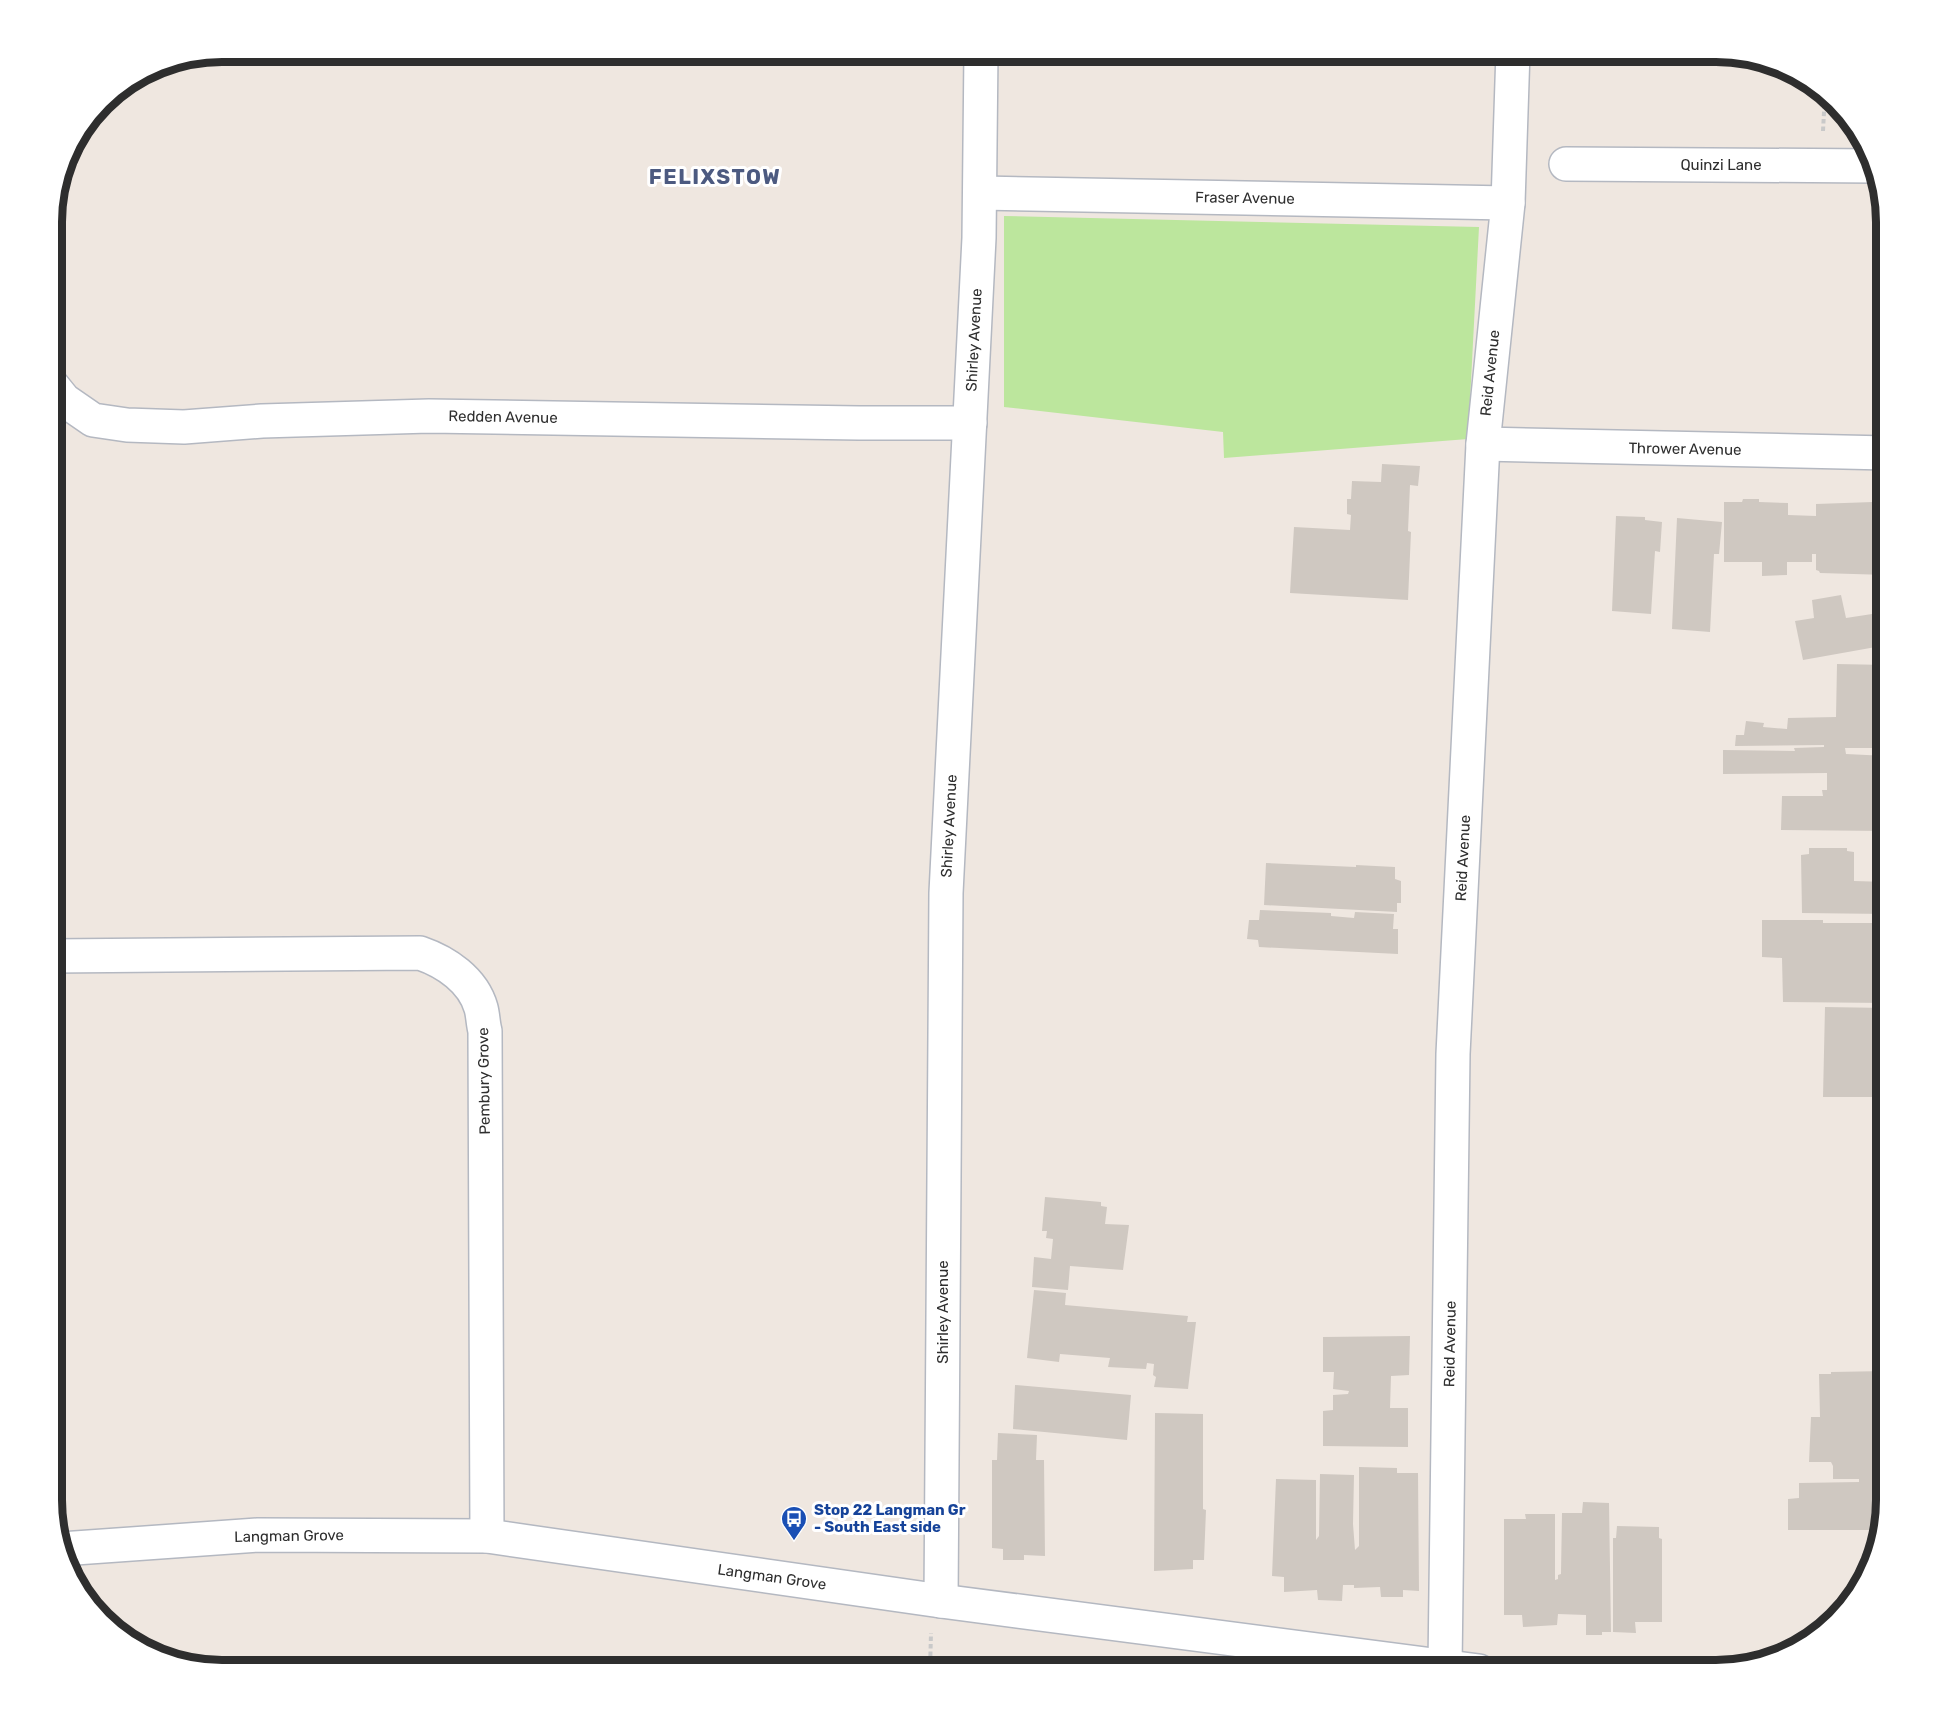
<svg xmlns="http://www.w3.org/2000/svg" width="1938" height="1722" viewBox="0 0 1938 1722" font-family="Rubik,sans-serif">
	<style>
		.green { fill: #bce69d }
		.building { fill: #cfc8c1 }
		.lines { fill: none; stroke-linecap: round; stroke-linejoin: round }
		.minor-casing { stroke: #b4b8c1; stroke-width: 36 }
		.path { stroke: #c9c9c9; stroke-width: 4; stroke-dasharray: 4.5 3; stroke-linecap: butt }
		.minor { stroke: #fff; stroke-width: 33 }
		.labels { text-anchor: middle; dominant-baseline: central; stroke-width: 6; stroke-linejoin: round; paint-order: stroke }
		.street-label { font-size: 15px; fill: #2e2e2e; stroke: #fff }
		.transit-label { font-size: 15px; font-weight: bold; fill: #164399; stroke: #fff; text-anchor: start }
		.district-label { font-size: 21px; font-weight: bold; letter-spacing: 1.5px; fill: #4c5a80; stroke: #fff }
		.rim { fill: none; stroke: #2e2e2e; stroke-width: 8 }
	</style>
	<rect width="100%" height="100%" fill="#efe7e0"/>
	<path class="green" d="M1004,216L1479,227L1468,439L1224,458L1223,432L1004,407Z"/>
	<g class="building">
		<path d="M1382,464L1420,466L1418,486L1410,485L1408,531L1411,532L1408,600L1290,593L1294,527L1350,530L1351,515L1347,514V499H1351L1352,481L1381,482Z"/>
		<path d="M1743,499H1759V502L1788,503V515L1816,516V504L1873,502V520H1887V575L1820,573L1819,571L1816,570V554H1812V562H1787V575L1762,576V562H1724V502H1742Z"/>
		<path d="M1616,516L1645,517V520L1662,522L1660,552L1655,551L1651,614L1612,611Z"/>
		<path d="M1677,518L1722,522L1719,554H1714L1710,632L1672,629Z"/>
		<path d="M1841,595L1846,618L1885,612L1887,645L1803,660L1795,621L1814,618L1812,600Z"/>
		<path d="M1837,664L1887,665V748H1837H1845L1846,754L1887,756V831L1781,830L1782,796H1823L1822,790H1827V773L1723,774V750L1795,751L1794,748L1824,747V745L1735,746L1736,735H1744L1746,721L1764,723L1763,727L1787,729L1788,718L1836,717Z"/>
		<path d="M1809,848H1847V851L1854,852V881L1887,882V914L1802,913L1801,855L1809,854Z"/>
		<path d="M1266,863L1356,867V865L1395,867V879L1401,881V903H1397V912L1264,905Z"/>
		<path d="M1260,910L1331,913V916L1354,918L1355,912L1394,914L1393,929H1398V954L1259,947L1258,940L1247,939L1249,920H1259Z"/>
		<path d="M1762,920H1823V923H1884L1882,948H1887V1003L1783,1002L1782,958L1762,957Z"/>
		<path d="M1825,1007L1887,1008V1053H1882L1883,1097H1823Z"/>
		<path d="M1045,1197L1101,1202V1206L1107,1207L1105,1224L1129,1225L1123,1270L1070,1266L1068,1290L1032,1287L1034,1257L1051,1259L1053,1239L1046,1238L1047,1231H1042Z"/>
		<path d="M1034,1290L1066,1293L1065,1305L1188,1316L1187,1322H1196L1188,1389L1154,1387L1156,1377L1153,1375L1154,1364L1147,1363L1146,1369L1108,1367L1110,1358L1060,1354L1059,1362L1027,1358Z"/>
		<path d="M1410,1336L1409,1375L1391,1376L1390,1408H1408V1447L1323,1446V1411L1333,1410V1395L1348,1394L1349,1391L1333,1389L1334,1372H1323V1337Z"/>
		<path d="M1887,1371V1419H1883V1437H1887V1511L1882,1530H1788V1499L1799,1498V1483L1859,1482V1479H1833V1466L1831,1462H1809L1811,1417H1820L1819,1374H1831V1372Z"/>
		<path d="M1015,1385L1131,1395L1127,1440L1013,1429Z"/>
		<path d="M1155,1413L1203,1414V1509L1206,1510L1204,1560H1193V1569L1154,1571Z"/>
		<path d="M998,1433L1037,1435L1036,1460H1044L1045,1556L1024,1555V1560H1003V1549L992,1548V1460H997Z"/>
		<path d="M1359,1467L1397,1468V1473H1418L1419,1591L1403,1590V1597H1381L1380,1587L1354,1588V1585H1343L1342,1601L1318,1600L1317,1590L1284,1592V1577L1272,1576L1276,1479L1316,1480V1540L1319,1536L1320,1474L1354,1475L1353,1524L1355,1550L1359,1546Z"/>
		<path d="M1583,1502L1609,1503L1611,1632H1602V1635H1586V1615L1558,1614L1557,1625L1523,1627L1522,1615H1504V1519H1526L1525,1514H1555V1580L1558,1579V1575L1561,1574L1562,1513H1582Z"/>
		<path d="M1617,1526L1659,1527V1538L1662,1539V1622H1635L1636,1633L1613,1632V1538H1616Z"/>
	</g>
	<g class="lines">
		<defs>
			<g id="minor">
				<path d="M1566,164L1876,166"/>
				<path d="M981,193L1508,203"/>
				<path d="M51,384L64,400L93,420L127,425L184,427L262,421L429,416L859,423H970"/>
				<path d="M1483,444L1887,453"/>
				<path d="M51,956L420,953C446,962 473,980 481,1008C483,1015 483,1024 485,1031L487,1536"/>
				<path d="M61,1549L258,1535L487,1536L941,1601L1479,1671"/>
				<path d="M941,1601L946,893L979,238L981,51"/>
				<path d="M1445,1666L1453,1054L1483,444L1508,203L1513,51"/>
			</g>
		</defs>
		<use href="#minor" class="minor-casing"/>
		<g class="path">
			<path d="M1823,131L1825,93"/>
			<path d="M930,1671L931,1633"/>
		</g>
		<use href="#minor" class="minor"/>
	</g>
	<defs>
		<symbol id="bus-pin" viewBox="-11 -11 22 30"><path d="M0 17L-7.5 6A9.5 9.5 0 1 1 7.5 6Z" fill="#1a4fb4" stroke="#fff"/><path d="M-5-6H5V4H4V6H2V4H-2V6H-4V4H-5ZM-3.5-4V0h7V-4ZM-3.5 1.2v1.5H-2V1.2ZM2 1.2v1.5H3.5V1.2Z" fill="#fff"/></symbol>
	</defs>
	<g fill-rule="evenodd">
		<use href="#bus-pin" x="779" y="1504" width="30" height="40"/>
	</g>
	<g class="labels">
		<g class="street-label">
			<text x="1721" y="165">Quinzi Lane</text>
			<text transform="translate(1245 198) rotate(1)">Fraser Avenue</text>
			<text transform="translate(974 340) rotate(-87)">Shirley Avenue</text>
			<text transform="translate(1490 373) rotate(-84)">Reid Avenue</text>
			<text transform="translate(503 417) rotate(1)">Redden Avenue</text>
			<text transform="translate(1685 449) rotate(1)">Thrower Avenue</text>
			<text transform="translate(949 826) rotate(-87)">Shirley Avenue</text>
			<text transform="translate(1463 858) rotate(-87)">Reid Avenue</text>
			<text transform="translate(484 1081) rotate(-91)">Pembury Grove</text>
			<text transform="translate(943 1312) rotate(-90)">Shirley Avenue</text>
			<text transform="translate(1450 1344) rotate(-89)">Reid Avenue</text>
			<text transform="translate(289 1536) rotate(-1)">Langman Grove</text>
			<text transform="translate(772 1577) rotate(8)">Langman Grove</text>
		</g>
		<g class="transit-label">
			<text x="814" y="1510">Stop 22 Langman Gr<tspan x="814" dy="17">- South East side</tspan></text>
		</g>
		<g class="district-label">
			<text x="715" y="176">FELIXSTOW</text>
		</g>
	</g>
	<path d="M0 0H1938V1722H0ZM222 62H1716A160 160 0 0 1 1876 222V1500A160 160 0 0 1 1716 1660H222A160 160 0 0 1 62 1500V222A160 160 0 0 1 222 62Z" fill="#fff" fill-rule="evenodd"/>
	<path class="rim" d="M222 62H1716A160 160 0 0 1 1876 222V1500A160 160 0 0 1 1716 1660H222A160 160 0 0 1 62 1500V222A160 160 0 0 1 222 62Z"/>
</svg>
